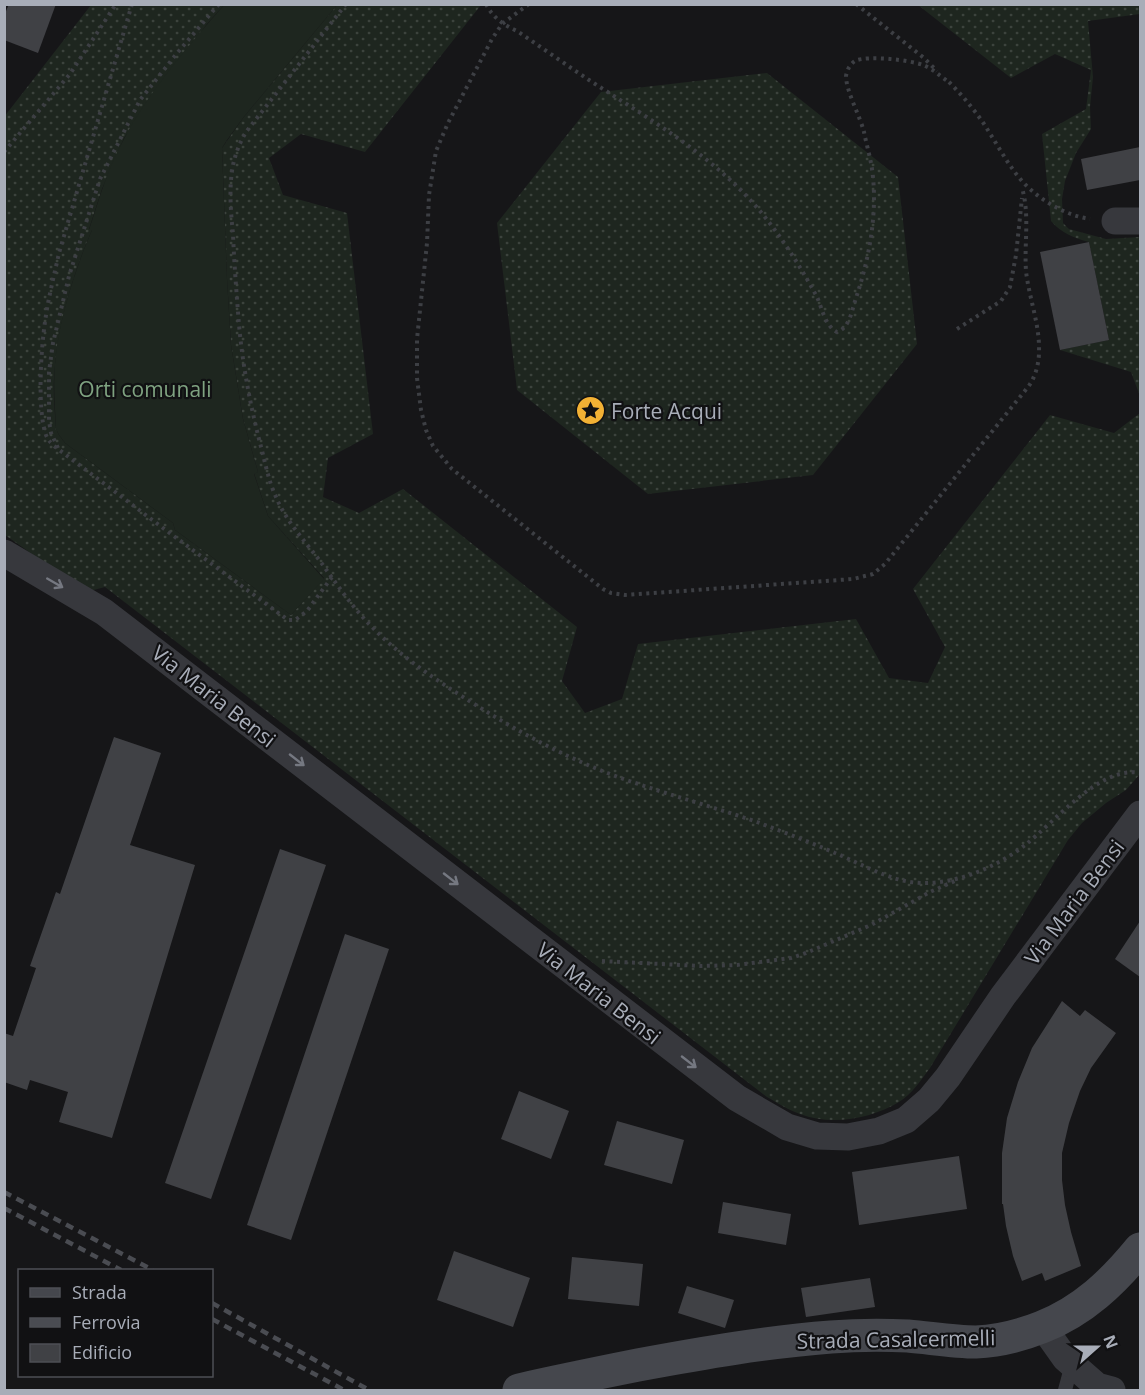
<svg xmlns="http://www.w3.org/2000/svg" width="1145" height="1395" viewBox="0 0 1145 1395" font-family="'Open Sans',sans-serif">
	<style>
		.grass { fill: url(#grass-dots) }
		.garden { fill: #1e261f }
		.building { fill: #404145 }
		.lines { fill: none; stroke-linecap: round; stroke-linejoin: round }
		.path { stroke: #3d3f44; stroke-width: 4; stroke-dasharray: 3 4.5; stroke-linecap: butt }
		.lane { stroke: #37383d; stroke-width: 14 }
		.street { stroke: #37383d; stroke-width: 27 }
		.secondary { stroke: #45474d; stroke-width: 33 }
		.rail { stroke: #4a4c52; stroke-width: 4.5; stroke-dasharray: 8 6; stroke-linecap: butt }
		.oneway { stroke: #757881 }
		.labels { text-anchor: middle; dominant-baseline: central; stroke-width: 4.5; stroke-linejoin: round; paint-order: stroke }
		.park-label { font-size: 21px; fill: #7fa381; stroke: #111113 }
		.poi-label { font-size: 21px; fill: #a8adb8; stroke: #111113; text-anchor: start }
		.street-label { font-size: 21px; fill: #a8adb8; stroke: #111113 }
	</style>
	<defs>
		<pattern id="grass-dots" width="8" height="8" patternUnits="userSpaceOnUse" patternTransform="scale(1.5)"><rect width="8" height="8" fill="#1e261f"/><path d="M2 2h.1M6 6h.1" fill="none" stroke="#3c433d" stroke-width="1.8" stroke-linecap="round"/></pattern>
	</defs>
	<rect width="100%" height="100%" fill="#161618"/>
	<g class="grass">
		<path d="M91,5H224L207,24L124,138L102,189L89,229L92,230C72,276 57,327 54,378C53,395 55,412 56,429L59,435L65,443L173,523L175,530L291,615L324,578L268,516L254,473L258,472L243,419L231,345L227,279L222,148L243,118L337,5H481L365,152L301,134L269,158L283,195L347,213L373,434L328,458L323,497L359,513L403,489L577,627L562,681L585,713L622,699L638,644L856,619L889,678L928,683L945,647L913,589L1050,415L1114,433L1140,413V774L1126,790L1106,803L1082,823L1068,840L930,1068C921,1080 912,1094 899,1102C871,1119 831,1126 800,1114C788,1110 778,1103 767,1097L105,587L86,592L5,535L4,117Z"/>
		<path d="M918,5H1140V14L1088,21L1093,77L1090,107L1091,129L1076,153L1065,181L1062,199L1063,223L1069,229L1106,239L1140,237V396L1131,372L1060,350L1109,340L1089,242C1074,238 1061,233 1051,221L1042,134L1086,109L1091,70L1055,54L1011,78Z"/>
		<path d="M767,73L898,177L917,344L813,475L648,494L517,390L497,223L601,92Z"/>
	</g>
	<path class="garden" d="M224,5H337L243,118L227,140L222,148L227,279L231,345L243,419L258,472L254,474L268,516L324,579L291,615L175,530L173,523L65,443L59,435L56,429C55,407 53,386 55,364C58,322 75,269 92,230H89C99,199 108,167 124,139C150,90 188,46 224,5Z"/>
	<g class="building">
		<path d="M9,4H56L38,53L4,40V16Z"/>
		<path d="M1140,147V180L1087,190L1081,159Z"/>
		<path d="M1089,242L1109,340L1060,350L1040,252Z"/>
		<path d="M114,737L161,753L130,845L195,865L112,1138L59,1122L68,1092L30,1080L27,1090L4,1082V1033L13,1036L36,968L30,966L56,892L60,894Z"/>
		<path d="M280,849L326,865L211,1199L165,1183Z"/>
		<path d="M1140,921V977L1115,959Z"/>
		<path d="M345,934L389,949L291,1240L247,1225Z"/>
		<path d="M1062,1001L1080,1016L1085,1010L1116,1033L1091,1068L1080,1091L1069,1123L1062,1153V1180L1065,1205L1071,1232L1081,1266L1045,1281L1042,1273L1022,1281L1013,1256L1006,1226L1003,1204H1002V1153L1007,1118L1018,1082L1032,1048Z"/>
		<path d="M519,1091L569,1111L551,1159L501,1139Z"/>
		<path d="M617,1121L684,1140L672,1184L604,1165Z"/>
		<path d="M959,1156L967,1209L859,1225L852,1172Z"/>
		<path d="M723,1202L791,1214L786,1245L718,1233Z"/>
		<path d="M454,1251L530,1278L513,1327L437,1300Z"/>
		<path d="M572,1257L643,1264L639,1306L568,1299Z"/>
		<path d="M870,1278L875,1307L806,1317L801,1288Z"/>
		<path d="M687,1286L734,1300L725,1328L678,1313Z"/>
	</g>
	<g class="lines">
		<g class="path">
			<path d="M132,4L59,253C54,276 48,299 45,322C41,349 37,410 46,435C48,440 50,442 54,446L171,534L288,620H295L307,611L332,577"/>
			<path d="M346,4L246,132C239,144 234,157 232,171C229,192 231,214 233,234C234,260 236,286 238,312C241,356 249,400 260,443C265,461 268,480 276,497C286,521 304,540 320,561C336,583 352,607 372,627C404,660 445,686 484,710C524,735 566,757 610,774C658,792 708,805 757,822C783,832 810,842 835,853C862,864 891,882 921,883C957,884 997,867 1025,845C1054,823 1100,765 1140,773"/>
			<path d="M486,4C493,18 504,25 517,31C541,47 565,64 589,80C646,117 707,152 753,203C778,231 799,264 817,297C822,308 825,326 837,332C850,328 852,309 856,298C870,256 879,207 871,163C869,153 866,142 864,132C860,116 846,91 846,76C847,70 850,64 855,61C867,55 910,60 923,65C933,69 940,76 949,82"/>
			<path d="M529,4L502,24L492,39L448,123L436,151L429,195L427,243L417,339V378L421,410L426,430L433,446L452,469L603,589L611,593L625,595L853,579L873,574L885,564L1028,387C1035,378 1039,364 1039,352C1040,325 1029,298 1026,271C1024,243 1030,215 1022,188"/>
			<path d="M856,4L924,58L937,71"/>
			<path d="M949,82C961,94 972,107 982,121C994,139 1004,158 1017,175C1034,197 1063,215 1090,219"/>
			<path d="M4,152L70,74L116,4"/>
			<path d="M957,329L1001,301L1010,287L1016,255L1022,198"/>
			<path d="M58,448L51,433L49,421V372L53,343L69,276L100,179L140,100L178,52L219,4"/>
			<path d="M602,961L701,966L737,965L791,958L806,953L871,925L930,892L957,880"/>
		</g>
		<path class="lane" d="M1065,1390L1072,1364"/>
		<g class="street">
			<path d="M1115,221H1140"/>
			<path d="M4,553L104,612L737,1098L787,1127L817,1136L848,1137L879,1131L906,1120L929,1100L948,1077L1003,996L1140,814"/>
			<path d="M1043,1327L1065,1358L1097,1386L1112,1390"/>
		</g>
		<path class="secondary" d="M519,1390C558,1381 598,1373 638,1365C703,1353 766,1342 831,1337C857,1335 883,1335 908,1336C931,1338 954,1342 976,1342C998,1341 1022,1335 1042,1327C1083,1311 1113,1282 1140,1249"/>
		<g class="rail">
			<path d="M4,1192L153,1270"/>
			<path d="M4,1208L121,1270"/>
			<path d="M212,1303L369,1390"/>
			<path d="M212,1319L344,1390"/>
		</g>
	</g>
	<defs><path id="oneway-shaft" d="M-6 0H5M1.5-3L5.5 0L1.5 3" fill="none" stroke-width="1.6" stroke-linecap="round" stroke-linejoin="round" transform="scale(1.5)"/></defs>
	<g class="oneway">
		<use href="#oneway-shaft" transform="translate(55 583) rotate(30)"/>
		<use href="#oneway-shaft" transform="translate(297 760) rotate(38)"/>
		<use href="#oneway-shaft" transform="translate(451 879) rotate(38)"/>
		<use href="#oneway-shaft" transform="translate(689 1062) rotate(38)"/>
	</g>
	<defs>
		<symbol id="sight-disc" viewBox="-11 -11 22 22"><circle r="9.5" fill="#f2b134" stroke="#111113"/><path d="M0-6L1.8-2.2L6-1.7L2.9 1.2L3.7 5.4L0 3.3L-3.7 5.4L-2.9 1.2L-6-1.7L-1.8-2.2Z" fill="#111"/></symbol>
	</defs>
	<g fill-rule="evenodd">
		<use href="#sight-disc" x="574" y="394" width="33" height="33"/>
	</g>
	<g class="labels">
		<g class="park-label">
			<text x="145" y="389">Orti comunali</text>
		</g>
		<g class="poi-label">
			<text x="611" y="411">Forte Acqui</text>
		</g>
		<g class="street-label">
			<text transform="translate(214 696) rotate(38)">Via Maria Bensi</text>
			<text transform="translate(1074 902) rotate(-53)">Via Maria Bensi</text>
			<text transform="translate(599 993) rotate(38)">Via Maria Bensi</text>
			<text transform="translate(896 1339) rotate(-1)">Strada Casalcermelli</text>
		</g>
	</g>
	<rect width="1145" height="1395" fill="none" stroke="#a8adb8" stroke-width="12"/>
	<rect x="18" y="1269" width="195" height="108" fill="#111113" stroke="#4d4f55" stroke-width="1.5"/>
	<rect x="30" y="1288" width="30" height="9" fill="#45474d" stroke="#4d4f55" stroke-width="1.5"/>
	<text x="72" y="1299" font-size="18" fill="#a8adb8">Strada</text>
	<rect x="30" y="1318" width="30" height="9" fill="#4a4c52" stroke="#4d4f55" stroke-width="1.5"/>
	<text x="72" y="1329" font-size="18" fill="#a8adb8">Ferrovia</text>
	<rect x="30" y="1344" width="30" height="18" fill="#404145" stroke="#4d4f55" stroke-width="1.5"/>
	<text x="72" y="1359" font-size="18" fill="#a8adb8">Edificio</text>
	<g transform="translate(1097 1347) rotate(69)" stroke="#111113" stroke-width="4.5" paint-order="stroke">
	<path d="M0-4.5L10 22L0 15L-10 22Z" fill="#a8adb8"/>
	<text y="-9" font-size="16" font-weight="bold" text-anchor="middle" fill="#a8adb8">N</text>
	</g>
</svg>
